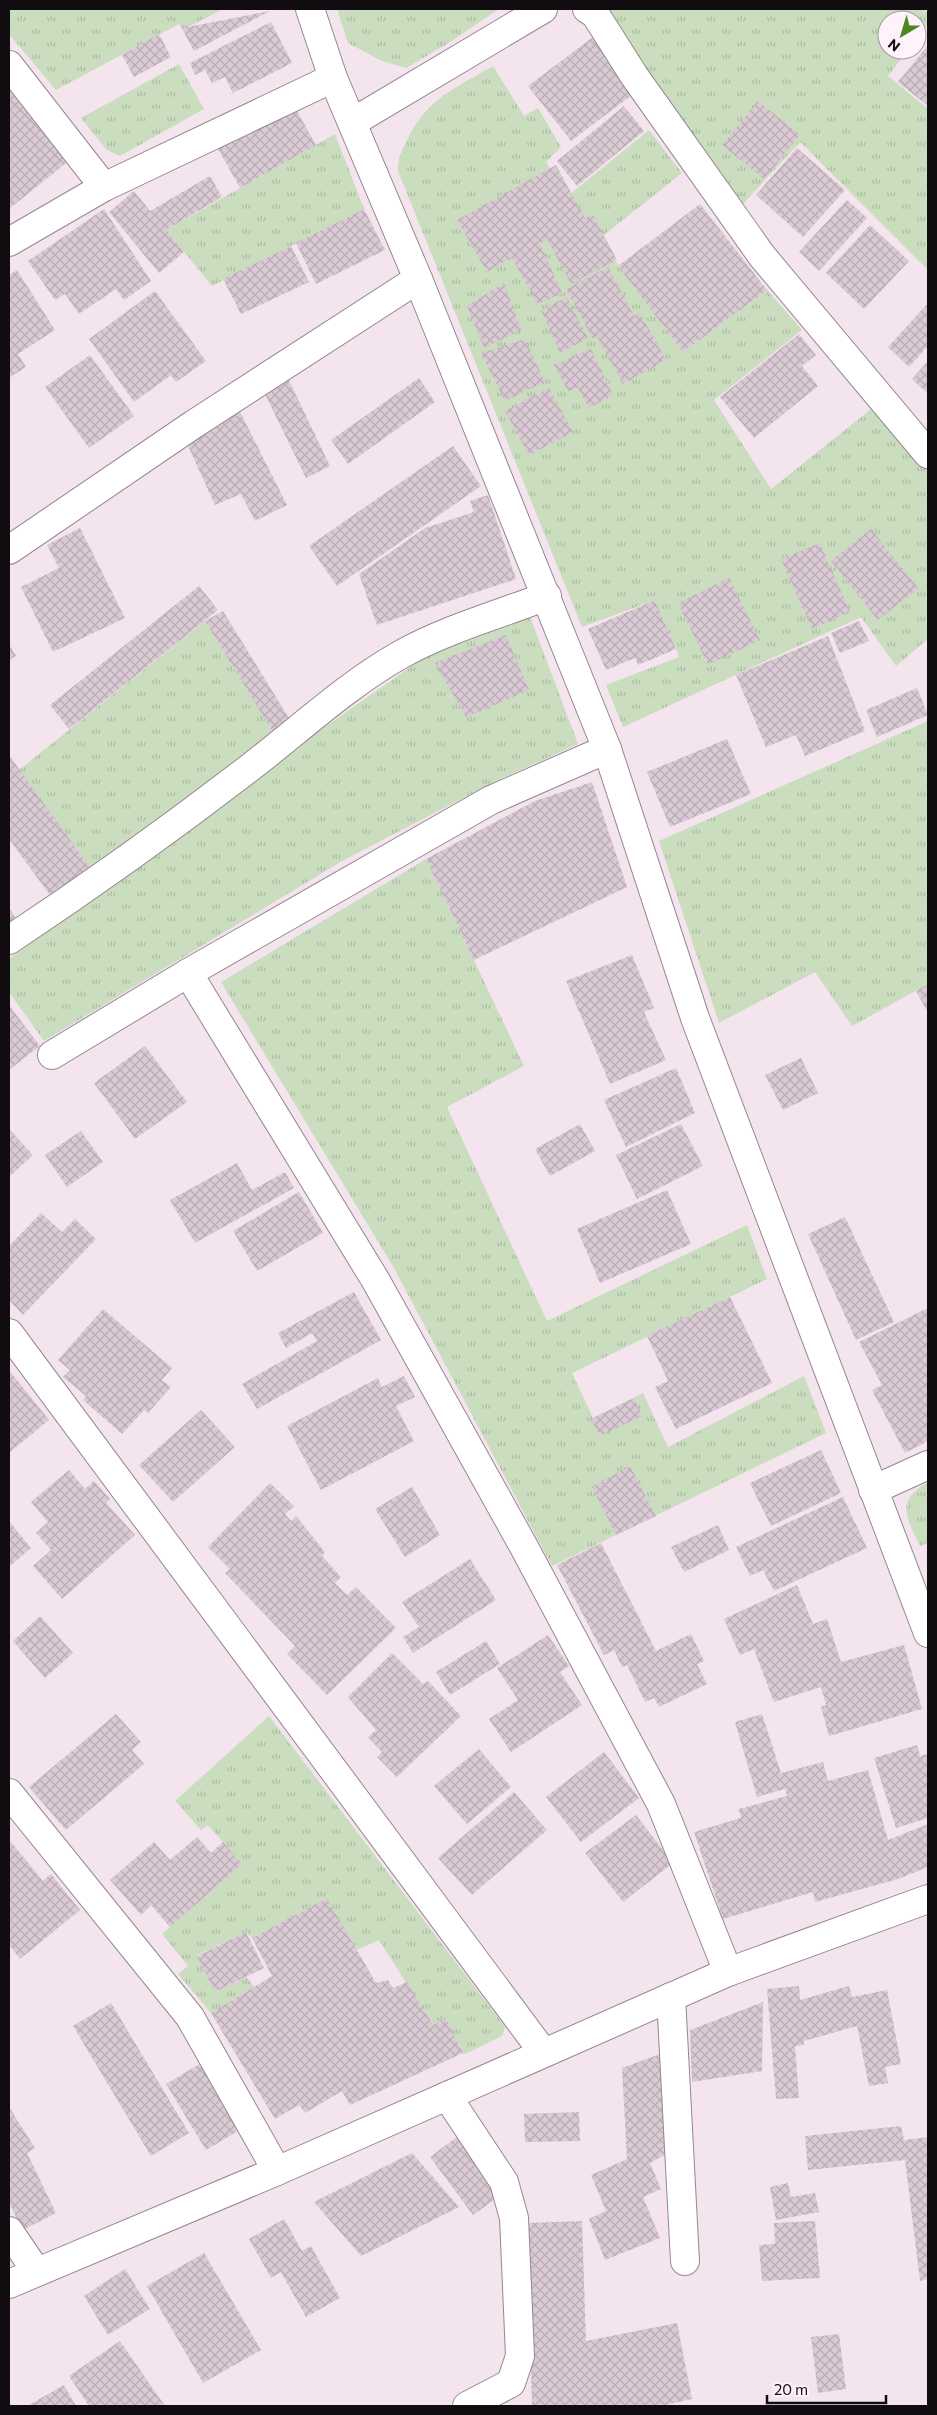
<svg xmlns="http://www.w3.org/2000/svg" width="937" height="2415" viewBox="0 0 937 2415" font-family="Commissioner,sans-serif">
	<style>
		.grass { fill: url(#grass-tufts) }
		.building { fill: url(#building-cross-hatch) }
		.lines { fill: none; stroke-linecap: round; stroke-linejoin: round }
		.minor-casing { stroke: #95878f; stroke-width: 30 }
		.minor { stroke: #fff; stroke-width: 28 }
	</style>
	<defs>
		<pattern id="grass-tufts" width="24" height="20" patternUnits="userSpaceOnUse" patternTransform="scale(1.25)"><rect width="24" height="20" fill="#caddbf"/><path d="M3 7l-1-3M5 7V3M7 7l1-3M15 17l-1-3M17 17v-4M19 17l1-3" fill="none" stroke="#acbca3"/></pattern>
		<pattern id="building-cross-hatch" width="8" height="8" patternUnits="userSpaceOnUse" patternTransform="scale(1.25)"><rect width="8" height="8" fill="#d9cad4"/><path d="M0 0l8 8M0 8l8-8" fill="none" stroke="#b9acb5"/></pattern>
	</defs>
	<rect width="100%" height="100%" fill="#f4e4ee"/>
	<g class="grass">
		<path d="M9,9H223L188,27L179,24L56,90L9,34Z"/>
		<path d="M337,9H499L447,44L406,68L382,61L348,43Z"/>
		<path d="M608,9H922L928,13V24L917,38V20H887V50H908L888,76L928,109V270L800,142L743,204L640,71Z"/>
		<path d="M179,64L204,109L120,156L107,150L81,118Z"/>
		<path d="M493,66L524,116L538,108L561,147L546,162L569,195L649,130L682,173L599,239L683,352L767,290L802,330L714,400L771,489L875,406L928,470V639L896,666L861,617L623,727L606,685L679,657L676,649L655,600L582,627L398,171C398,157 402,150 408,138C428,98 457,87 493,66Z"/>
		<path d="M335,134L364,209L212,286L166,230Z"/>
		<path d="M529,614L578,744L498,780L342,861L44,1041L9,992V959L284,756L413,665L434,652Z"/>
		<path d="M205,621L274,734L91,869L19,770Z"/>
		<path d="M928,721V984L852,1026L815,972L719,1023L659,841Z"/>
		<path d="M426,859L524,1066L447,1107L547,1321L747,1225L767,1279L572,1373L593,1418L643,1393L668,1447L804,1376L826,1433L552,1566L394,1268L221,982Z"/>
		<path d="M928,1482V1543L920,1546C907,1518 894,1501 928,1482Z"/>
		<path d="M269,1716L505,2027L502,2036L465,2054L463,2053L446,2019L433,2025L379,1940L357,1950L327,1898L252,1938L246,1932L197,1955L215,1992L247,1977L254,1987L211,2013L178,1974L188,1966L162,1934L242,1864L208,1825L201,1830L175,1801Z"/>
	</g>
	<g class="building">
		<path d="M270,11L194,51L179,23L188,27Z"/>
		<path d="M271,22L292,63L233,93L225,77L212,83L205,70L195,75L190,63Z"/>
		<path d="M159,34L171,57L134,77L122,55Z"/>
		<path d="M593,37L636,92L571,141L528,86Z"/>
		<path d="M928,45V106L898,82Z"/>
		<path d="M9,83L76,155L9,209Z"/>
		<path d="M758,101L800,135L764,179L722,145Z"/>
		<path d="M293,104L316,145L240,188L217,147Z"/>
		<path d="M624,106L644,131L577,186L557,161Z"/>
		<path d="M797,148L845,190L803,237L756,195Z"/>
		<path d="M556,165L585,218L593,215L617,260L571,284L547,239L540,244L562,293L538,304L512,258L487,272L457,220Z"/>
		<path d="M210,176L222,197L166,230L184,252L159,273L109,212L134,191L150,211Z"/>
		<path d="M847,200L867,218L819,271L799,252Z"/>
		<path d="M700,204L767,290L683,352L618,266Z"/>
		<path d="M104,209L151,281L124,300L116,289L79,314L65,294L55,300L28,261Z"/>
		<path d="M364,209L385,250L316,284L296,243Z"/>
		<path d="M870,225L909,261L864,309L826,273Z"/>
		<path d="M291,246L309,282L241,314L223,279Z"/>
		<path d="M608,267L634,316L640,313L666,360L623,384L597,336L593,339L566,289Z"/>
		<path d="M17,270L55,330L18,354L26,367L9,378V275Z"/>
		<path d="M504,283L521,330L484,348L467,306Z"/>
		<path d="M155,291L206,361L176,382L171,375L134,402L89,339Z"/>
		<path d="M567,297L588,338L560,353L541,310Z"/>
		<path d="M928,303V346L909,367L888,347Z"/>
		<path d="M799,334L816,355L802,366L818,386L754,438L720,397Z"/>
		<path d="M525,339L545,382L505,401L481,353Z"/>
		<path d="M591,349L613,395L589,408L578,388L568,391L554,365Z"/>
		<path d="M90,355L134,416L89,448L45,387Z"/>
		<path d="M928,361V394L912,379Z"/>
		<path d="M284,370L330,466L306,478L259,382Z"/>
		<path d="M419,378L435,402L348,464L331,440Z"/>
		<path d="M549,388L573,432L529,455L505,411Z"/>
		<path d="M233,398L287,505L255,521L241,494L215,505L178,424Z"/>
		<path d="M453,446L481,486L337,586L309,546Z"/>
		<path d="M488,495L516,579L377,625L359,574L425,528L474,512L470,501Z"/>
		<path d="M80,528L125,618L53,652L21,587L59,568L47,545Z"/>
		<path d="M871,529L918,588L878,620L831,561Z"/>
		<path d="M820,543L850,612L812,629L781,559Z"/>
		<path d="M729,578L760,640L708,665L678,603Z"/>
		<path d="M199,586L218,610L69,729L50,705Z"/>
		<path d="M655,600L676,649L638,665L635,658L606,670L588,629Z"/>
		<path d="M223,611L292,723L274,734L205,621Z"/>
		<path d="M859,621L869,641L840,653L831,633Z"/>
		<path d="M506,635L529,690L466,717L435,663Z"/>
		<path d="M828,636L865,731L805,756L796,735L766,747L736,675Z"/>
		<path d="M9,644L16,656L9,660Z"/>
		<path d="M917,688L928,715L877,737L866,710Z"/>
		<path d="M727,739L751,794L670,827L647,772Z"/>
		<path d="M9,755L91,869L52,898L9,839Z"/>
		<path d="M592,782L627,887L474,960L426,859L535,801Z"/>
		<path d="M9,908L17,920L9,926Z"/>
		<path d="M632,955L654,1008L644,1012L666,1060L610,1084L566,981Z"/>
		<path d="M928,984V1013L916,991Z"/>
		<path d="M9,1005L40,1046L9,1070Z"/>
		<path d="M145,1046L187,1102L135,1139L94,1083Z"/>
		<path d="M801,1058L818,1093L783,1110L765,1075Z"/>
		<path d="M676,1068L695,1113L626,1147L604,1100Z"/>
		<path d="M580,1124L595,1151L550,1176L535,1149Z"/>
		<path d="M681,1124L703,1166L637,1199L616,1155Z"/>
		<path d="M9,1129L33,1155L9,1177Z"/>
		<path d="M81,1131L103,1162L67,1187L45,1155Z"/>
		<path d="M237,1163L252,1190L285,1172L294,1188L195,1243L170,1200Z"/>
		<path d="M667,1190L691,1244L600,1283L577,1229Z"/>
		<path d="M299,1192L323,1233L257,1271L233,1231Z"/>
		<path d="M41,1213L62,1232L75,1219L96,1239L23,1315L9,1300V1246Z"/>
		<path d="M845,1217L894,1322L856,1340L808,1234Z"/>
		<path d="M354,1292L381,1340L257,1409L242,1384L317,1341L312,1333L286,1348L278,1333Z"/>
		<path d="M730,1297L772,1383L676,1429L655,1387L668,1381L647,1336Z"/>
		<path d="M928,1308V1441L905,1453L872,1390L882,1385L859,1342Z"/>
		<path d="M103,1309L172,1368L162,1380L171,1387L148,1413L144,1410L122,1434L83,1400L86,1396L63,1377L70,1370L58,1360Z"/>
		<path d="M9,1370L49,1420L9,1453Z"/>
		<path d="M404,1376L415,1397L396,1406L414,1441L321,1490L287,1426L378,1378L382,1387Z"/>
		<path d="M634,1398L642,1416L600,1436L591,1419Z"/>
		<path d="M201,1410L235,1447L173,1502L139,1465Z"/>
		<path d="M821,1450L841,1493L771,1526L750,1483Z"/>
		<path d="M630,1466L656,1516L616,1535L592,1487Z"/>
		<path d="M69,1470L85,1489L94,1481L110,1499L106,1503L135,1535L62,1599L33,1566L51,1550L36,1533L48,1522L31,1502Z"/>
		<path d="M270,1483L294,1506L285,1514L291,1521L296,1516L325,1552L322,1556L341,1577L335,1583L347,1595L356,1587L396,1628L327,1695L287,1654L295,1646L225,1573L230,1569L208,1547Z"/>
		<path d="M412,1487L440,1535L405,1557L375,1509Z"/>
		<path d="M843,1497L867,1548L774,1591L763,1570L750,1576L736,1547Z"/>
		<path d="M9,1521L31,1548L9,1567Z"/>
		<path d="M718,1525L729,1550L684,1572L671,1547Z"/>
		<path d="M601,1543L656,1651L691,1634L704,1661L697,1664L707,1684L659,1707L654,1698L645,1702L627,1665L622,1667L614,1650L604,1655L557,1565Z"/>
		<path d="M470,1559L496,1600L413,1653L403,1637L419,1627L402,1602Z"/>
		<path d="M797,1585L813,1624L827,1619L841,1662L904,1645L922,1709L829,1736L821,1707L826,1705L821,1687L774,1702L754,1649L740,1655L724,1619Z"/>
		<path d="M40,1616L73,1653L45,1678L13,1641Z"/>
		<path d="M548,1635L569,1666L560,1672L582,1705L511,1752L489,1719L518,1700L497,1668Z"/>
		<path d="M486,1641L500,1664L450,1695L436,1672Z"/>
		<path d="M392,1653L423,1684L428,1681L461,1716L397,1777L377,1757L382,1752L368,1737L376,1730L348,1697Z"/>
		<path d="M116,1714L141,1742L132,1750L144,1764L66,1830L29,1787Z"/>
		<path d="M762,1714L781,1773L823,1762L828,1781L868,1770L888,1840L928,1824V1867L898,1879L815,1902L813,1892L723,1919L694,1832L741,1818L739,1809L787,1796L785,1789L757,1797L735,1722Z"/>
		<path d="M917,1745L920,1756L928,1754V1818L896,1828L874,1758Z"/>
		<path d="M479,1749L511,1787L467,1824L434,1786Z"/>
		<path d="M604,1752L639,1798L581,1842L546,1797Z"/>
		<path d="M514,1792L547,1830L472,1895L438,1858Z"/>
		<path d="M636,1815L673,1863L623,1902L585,1853Z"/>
		<path d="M197,1837L211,1853L223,1842L242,1864L170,1927L151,1905L141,1915L110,1880L154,1842L170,1860Z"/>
		<path d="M11,1842L43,1881L51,1874L80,1910L20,1959L9,1945V1844Z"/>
		<path d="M327,1898L376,1983L388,1980L393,1988L407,1982L433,2025L446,2019L463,2053L350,2105L342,2091L305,2113L299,2105L275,2119L211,2013L272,1976L252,1938Z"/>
		<path d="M246,1932L264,1968L215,1992L197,1956Z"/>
		<path d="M799,1986L800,2000L849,1986L852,1997L887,1990L901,2064L885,2067L888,2083L869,2086L857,2026L804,2041V2045L795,2046L799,2098L776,2099L767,1989Z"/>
		<path d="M763,2002L762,2071L692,2082L690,2030Z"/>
		<path d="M111,2003L189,2133L151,2156L73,2026Z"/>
		<path d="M660,2054L665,2155L650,2163L661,2189L643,2197L660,2238L605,2260L589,2219L606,2211L591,2175L627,2159L622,2068Z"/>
		<path d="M203,2062L243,2128L206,2150L166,2084Z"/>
		<path d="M9,2107L35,2148L27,2153L56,2213L23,2230L9,2203Z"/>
		<path d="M579,2112L580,2141L525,2142L524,2114Z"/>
		<path d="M901,2126L904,2140L928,2137V2279L920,2281L905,2160L808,2170L805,2136Z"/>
		<path d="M458,2136L501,2195L473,2215L430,2157Z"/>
		<path d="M412,2153L459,2207L361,2256L314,2202Z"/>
		<path d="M788,2183L791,2197L815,2193L819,2212L776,2220L770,2187Z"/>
		<path d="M284,2219L302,2251L311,2246L340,2298L306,2317L281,2272L271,2278L249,2239Z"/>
		<path d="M582,2221L586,2341L677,2323L692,2399L661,2406H532L527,2223Z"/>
		<path d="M815,2221L820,2278L762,2281L759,2245L775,2244L774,2223Z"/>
		<path d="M204,2253L261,2350L203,2383L147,2286Z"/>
		<path d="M125,2269L150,2309L108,2335L84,2296Z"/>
		<path d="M839,2334L846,2389L818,2393L811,2337Z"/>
		<path d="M120,2341L165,2406H89L69,2376Z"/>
		<path d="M64,2385L76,2406H27Z"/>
	</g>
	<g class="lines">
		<defs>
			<g id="minor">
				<path d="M310,9L333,78L418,279L607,749L695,1018L928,1633"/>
				<path d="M587,9L595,14L635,77L762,256L928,454"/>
				<path d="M9,65L104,187"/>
				<path d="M353,122L543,9"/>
				<path d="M9,242L104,187L333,78"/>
				<path d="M9,550L194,424L418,279"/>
				<path d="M607,749L491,800L188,973L376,1281L524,1547L661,1804L728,1972"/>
				<path d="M9,940C92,885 173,827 252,766C300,729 347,685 400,655C444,630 500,614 547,596"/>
				<path d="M52,1055L188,973"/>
				<path d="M9,1333L543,2052"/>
				<path d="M873,1490L928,1465"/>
				<path d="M9,1793L190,2017L277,2171"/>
				<path d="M671,1997L685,2261"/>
				<path d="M447,2096L504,2182L514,2218L520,2356L511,2383L467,2406"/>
				<path d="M9,2231L36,2271"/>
				<path d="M9,2284L277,2171L728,1972L928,1899"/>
			</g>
		</defs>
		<use href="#minor" class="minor-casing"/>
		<use href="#minor" class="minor"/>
	</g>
	<rect width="937" height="2415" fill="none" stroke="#110c0f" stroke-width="20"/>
	<g transform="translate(902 35) rotate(218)"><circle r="24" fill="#fff2fa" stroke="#a0969c"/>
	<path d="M0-4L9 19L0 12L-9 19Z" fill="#4e8722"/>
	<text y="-8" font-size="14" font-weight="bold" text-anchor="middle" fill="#110c0f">N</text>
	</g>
	<path d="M767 2395v8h119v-8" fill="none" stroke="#110c0f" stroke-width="2.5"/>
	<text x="774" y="2395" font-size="15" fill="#110c0f" stroke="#fff2fa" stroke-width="4" paint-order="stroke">20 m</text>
</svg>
